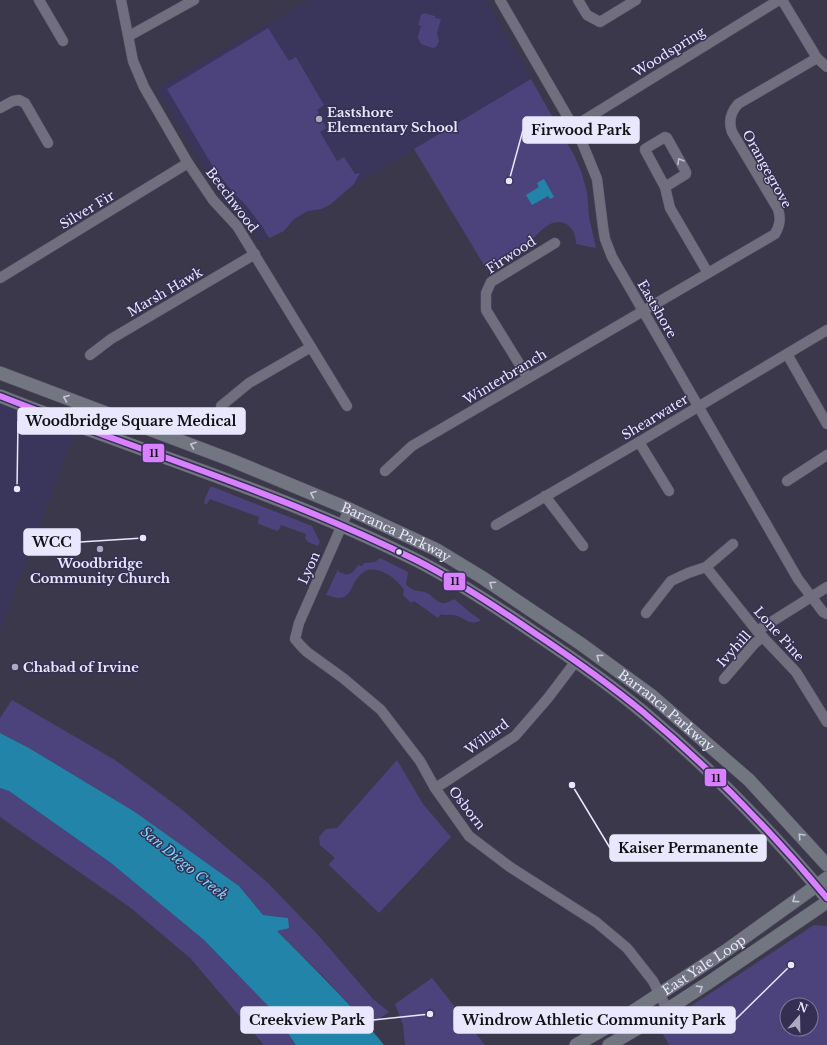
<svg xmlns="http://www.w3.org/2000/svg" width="827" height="1045" viewBox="0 0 827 1045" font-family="'Libre Baskerville',serif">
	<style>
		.built { fill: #3a355b }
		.green { fill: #4c437d; fill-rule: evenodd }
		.water { fill: #2384aa }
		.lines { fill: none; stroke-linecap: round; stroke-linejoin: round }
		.minor-casing { stroke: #575565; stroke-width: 11 }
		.major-casing { stroke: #575565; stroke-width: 14 }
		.minor { stroke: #716f7e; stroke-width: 10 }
		.major { stroke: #717681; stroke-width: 13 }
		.bus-1-casing { stroke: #353053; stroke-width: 9 }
		.bus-1 { stroke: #d880ff; stroke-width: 6 }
		.oneway { stroke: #bfbdd1 }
		.oneway2 { stroke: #c5c5d8 }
		.poi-dot { fill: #acaabf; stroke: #353053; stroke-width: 1.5 }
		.bus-dot { fill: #e9e7fe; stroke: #353053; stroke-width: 1.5 }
		.labels { text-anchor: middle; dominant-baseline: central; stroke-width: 3; stroke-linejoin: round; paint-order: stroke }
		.street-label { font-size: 13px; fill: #e9e7fe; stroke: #353053 }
		.poi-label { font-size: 13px; font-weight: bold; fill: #e9e7fe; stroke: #353053; text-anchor: start }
		.water-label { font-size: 14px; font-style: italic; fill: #7fd5fc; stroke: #353053 }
		.leader { fill: none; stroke: #e9e7fe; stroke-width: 1.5 }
		.callout-dot { fill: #e9e7fe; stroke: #353053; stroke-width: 1.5 }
		.callout { fill: #e9e7fe; stroke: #e9e7fe; stroke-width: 1.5 }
		.callout-label { font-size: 14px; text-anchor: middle; font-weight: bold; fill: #111 }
		.line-badge { stroke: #353053; stroke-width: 1.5 }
		.pale-badge-label { font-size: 11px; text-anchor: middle; font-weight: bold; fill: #111 }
	</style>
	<rect width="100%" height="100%" fill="#3b384b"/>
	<g class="built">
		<path d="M309,0H486L531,79L261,241L247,219L223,194L213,182L157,89Z"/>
		<path d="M0,402L67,428L73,437L0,630Z"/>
	</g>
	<g class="green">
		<path d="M424,13L435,16V18L441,19L437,33L439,41L436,47L433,48L421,44L417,36H418L421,26L418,25L421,15Z"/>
		<path d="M268,28L289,61L296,57L324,105L317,110L326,128L320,132L337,161L344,157L355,174L360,173L354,184L331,204L321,209L308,211L294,219L284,231L269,238L262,226L245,204L231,190L212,165L167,89Z"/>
		<path d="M531,79L574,155L581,171L587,192L589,217L596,248L576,244C576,237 574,230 568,225C549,213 535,240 522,249C511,257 499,263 487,270L414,149Z"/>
		<path d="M210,487H213L312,526L320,542L318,546L308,542L305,538L306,534L281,525L279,530L277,531L259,524L258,522L259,517L210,499L207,504H205L204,501Z"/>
		<path d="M380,558L408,572L406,584C414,594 421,589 429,594C433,597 437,602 442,603C446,604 450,601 454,599L472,614L481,620C470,627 464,617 454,615C449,614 446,616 441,614L438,618L414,601L411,603L403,595L404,590C397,579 381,567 368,570C363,571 359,576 356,580C352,585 351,594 344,597C338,600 332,596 326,595L338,569L339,572C349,577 352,574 358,565L362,566L364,563L375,562Z"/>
		<path d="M12,700L115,760L180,808L268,883L319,936L373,999L389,1012L369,1026L323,976L276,930L288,918L263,915L239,886L135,812L29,748L0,733V718Z"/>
		<path d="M397,760L423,804L451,837L379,913L330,866L329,864L335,858L320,845L319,837L326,829L337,828Z"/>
		<path d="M0,788L9,791L111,863L204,940L271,1009L296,1045H264L191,959L131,908L0,817Z"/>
		<path d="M814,925L827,926V1045H669L659,1027ZM787,1005H811V1029H787Z"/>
		<path d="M432,978L485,1045H405L403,1025L395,1004Z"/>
	</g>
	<g class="water">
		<path d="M544,179L554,197L550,199L548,196L532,205L526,195L539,187L537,183Z"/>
		<path d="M0,733L29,748L135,812L239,886L263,915L288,918L289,928L277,931C314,968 351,1004 384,1045H296L271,1009L204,940L111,863L9,791L0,788Z"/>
	</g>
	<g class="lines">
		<defs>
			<g id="minor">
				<path d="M39,0L63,41"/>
				<path d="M121,0L133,61L144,87L188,163L213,200L237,226L347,406"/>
				<path d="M500,0L581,140L597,179L603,227L605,239L612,257L798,579L823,612L827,614"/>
				<path d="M578,0L587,15L600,22L636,0"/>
				<path d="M782,0L817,58L827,67"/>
				<path d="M129,36L194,0"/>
				<path d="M0,108L13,101L19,100L25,103L48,143"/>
				<path d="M573,127L779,0"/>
				<path d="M665,187L686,174V172L667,138L665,137L645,149V150L665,187L670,208L708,273"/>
				<path d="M0,278L188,163"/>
				<path d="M787,354L827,424"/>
				<path d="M90,355L111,339L255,254"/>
				<path d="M528,378L486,310V293L491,282L555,243"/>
				<path d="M221,406L249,383L311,347"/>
				<path d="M639,442L669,491"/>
				<path d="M385,471L412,446L775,234C780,225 781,219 778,209L732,132C728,121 731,112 738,104L817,58"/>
				<path d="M787,481L827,455"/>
				<path d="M545,496L583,546"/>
				<path d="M349,509L299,623L295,639L301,646L307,652L343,678L381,710L420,761L435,788L469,836L510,867L596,922L627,948L653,981L667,1009"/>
				<path d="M496,525L639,442L827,330"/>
				<path d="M706,567L757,631L796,672L827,722"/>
				<path d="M646,613L671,581L688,573L706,567L733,544"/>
				<path d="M757,631L827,587"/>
				<path d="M724,679L755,643L763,637"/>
				<path d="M435,788L445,782L515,736L548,698L576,661"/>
			</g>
			<g id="major">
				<path id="s1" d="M0,373L231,460L349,509L437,550L483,578L581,644L652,696L749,780L827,865"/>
				<path d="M0,396C139,451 284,494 418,561C459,582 498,608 536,634C572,658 609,684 643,712C710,768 771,831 827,898"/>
				<path id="s2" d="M576,1045L618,1021L727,950L827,878"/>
				<path d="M609,1045L645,1024L708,983L827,902"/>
			</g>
		</defs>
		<use href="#minor" class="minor-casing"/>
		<use href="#major" class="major-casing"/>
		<use href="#minor" class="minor"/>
		<use href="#major" class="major"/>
		<defs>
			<path id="bus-1" d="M0,396C139,451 284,494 418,561C459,582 498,608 536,634C572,658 609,684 643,712C710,768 771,831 827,898"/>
		</defs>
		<use href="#bus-1" class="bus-1-casing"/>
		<use href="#bus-1" class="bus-1"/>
	</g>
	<defs><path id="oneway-chevron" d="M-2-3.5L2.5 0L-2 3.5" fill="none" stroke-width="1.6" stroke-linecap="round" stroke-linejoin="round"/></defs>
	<use class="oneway" href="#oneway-chevron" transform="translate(680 161) rotate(-120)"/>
	<g class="oneway2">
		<use href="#oneway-chevron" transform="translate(66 398) rotate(-159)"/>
		<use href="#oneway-chevron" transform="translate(193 445) rotate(-159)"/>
		<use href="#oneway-chevron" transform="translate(313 494) rotate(-158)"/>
		<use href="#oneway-chevron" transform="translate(492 584) rotate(-146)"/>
		<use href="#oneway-chevron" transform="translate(599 657) rotate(-143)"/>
		<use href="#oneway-chevron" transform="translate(801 836) rotate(-133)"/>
		<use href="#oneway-chevron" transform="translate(795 900) rotate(143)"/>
		<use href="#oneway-chevron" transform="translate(700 988) rotate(-32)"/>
	</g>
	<g class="poi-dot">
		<circle cx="319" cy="119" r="4"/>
		<circle cx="100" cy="549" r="4"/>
		<circle cx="15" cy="667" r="4"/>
	</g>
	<circle class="bus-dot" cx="399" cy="552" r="3.5"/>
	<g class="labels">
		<g class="street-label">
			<text transform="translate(669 52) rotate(-32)">Woodspring</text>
			<text transform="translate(767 169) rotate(61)">Orangegrove</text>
			<text transform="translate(232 200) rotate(53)">Beechwood</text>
			<text transform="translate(87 210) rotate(-31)">Silver Fir</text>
			<text transform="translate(511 255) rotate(-33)">Firwood</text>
			<text transform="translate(165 292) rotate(-30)">Marsh Hawk</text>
			<text transform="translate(657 309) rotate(60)">Eastshore</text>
			<text transform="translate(505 377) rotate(-31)">Winterbranch</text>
			<text transform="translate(655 417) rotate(-31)">Shearwater</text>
			<text stroke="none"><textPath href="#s1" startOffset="427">Barranca Parkway</textPath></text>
			<text transform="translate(309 568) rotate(-66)">Lyon</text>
			<text transform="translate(779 634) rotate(48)">Lone Pine</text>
			<text transform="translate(734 649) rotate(-48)">Ivyhill</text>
			<text stroke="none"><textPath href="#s1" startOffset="752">Barranca Parkway</textPath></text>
			<text transform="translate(487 737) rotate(-36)">Willard</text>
			<text transform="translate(467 808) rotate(52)">Osborn</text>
			<text stroke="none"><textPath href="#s2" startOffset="151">East Yale Loop</textPath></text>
		</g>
		<g class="poi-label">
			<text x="327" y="112">Eastshore<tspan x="327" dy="15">Elementary School</tspan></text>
			<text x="100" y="563" text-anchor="middle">Woodbridge<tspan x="100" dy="15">Community Church</tspan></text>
			<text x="23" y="667">Chabad of Irvine</text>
		</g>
		<g class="water-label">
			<text transform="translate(184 863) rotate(39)">San Diego Creek</text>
		</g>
	</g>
	<path class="leader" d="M509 181L523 130M17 489L18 421M143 538L80 542M572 785L610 848M430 1014L373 1020M791 965L735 1020"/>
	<g class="callout-dot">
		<circle cx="509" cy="181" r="4"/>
		<circle cx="17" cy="489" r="4"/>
		<circle cx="143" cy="538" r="4"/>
		<circle cx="572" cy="785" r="4"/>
		<circle cx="430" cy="1014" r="4"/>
		<circle cx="791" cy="965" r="4"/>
	</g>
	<g class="callout">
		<rect x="523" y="117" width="116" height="26" rx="4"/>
		<rect x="18" y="408" width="227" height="26" rx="4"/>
		<rect x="24" y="529" width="56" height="26" rx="4"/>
		<rect x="610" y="835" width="156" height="26" rx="4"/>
		<rect x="241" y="1007" width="132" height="26" rx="4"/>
		<rect x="454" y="1007" width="281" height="26" rx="4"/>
	</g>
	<g class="callout-label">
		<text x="581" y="135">Firwood Park</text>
		<text x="131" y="426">Woodbridge Square Medical</text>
		<text x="52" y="547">WCC</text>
		<text x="688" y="853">Kaiser Permanente</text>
		<text x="307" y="1025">Creekview Park</text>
		<text x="594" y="1025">Windrow Athletic Community Park</text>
	</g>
	<g class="line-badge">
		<rect x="142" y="443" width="23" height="20" rx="4" fill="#d880ff"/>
		<rect x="443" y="572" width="23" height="19" rx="4" fill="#d880ff"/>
		<rect x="704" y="768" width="23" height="19" rx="4" fill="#d880ff"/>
	</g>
	<g class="pale-badge-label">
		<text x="154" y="457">11</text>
		<text x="455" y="585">11</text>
		<text x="716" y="782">11</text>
	</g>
	<g transform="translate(799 1017) rotate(20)"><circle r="19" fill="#353053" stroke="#7d7997"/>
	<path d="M0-3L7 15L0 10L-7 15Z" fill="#acaabf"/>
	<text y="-6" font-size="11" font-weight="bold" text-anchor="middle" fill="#e9e7fe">N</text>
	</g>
</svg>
